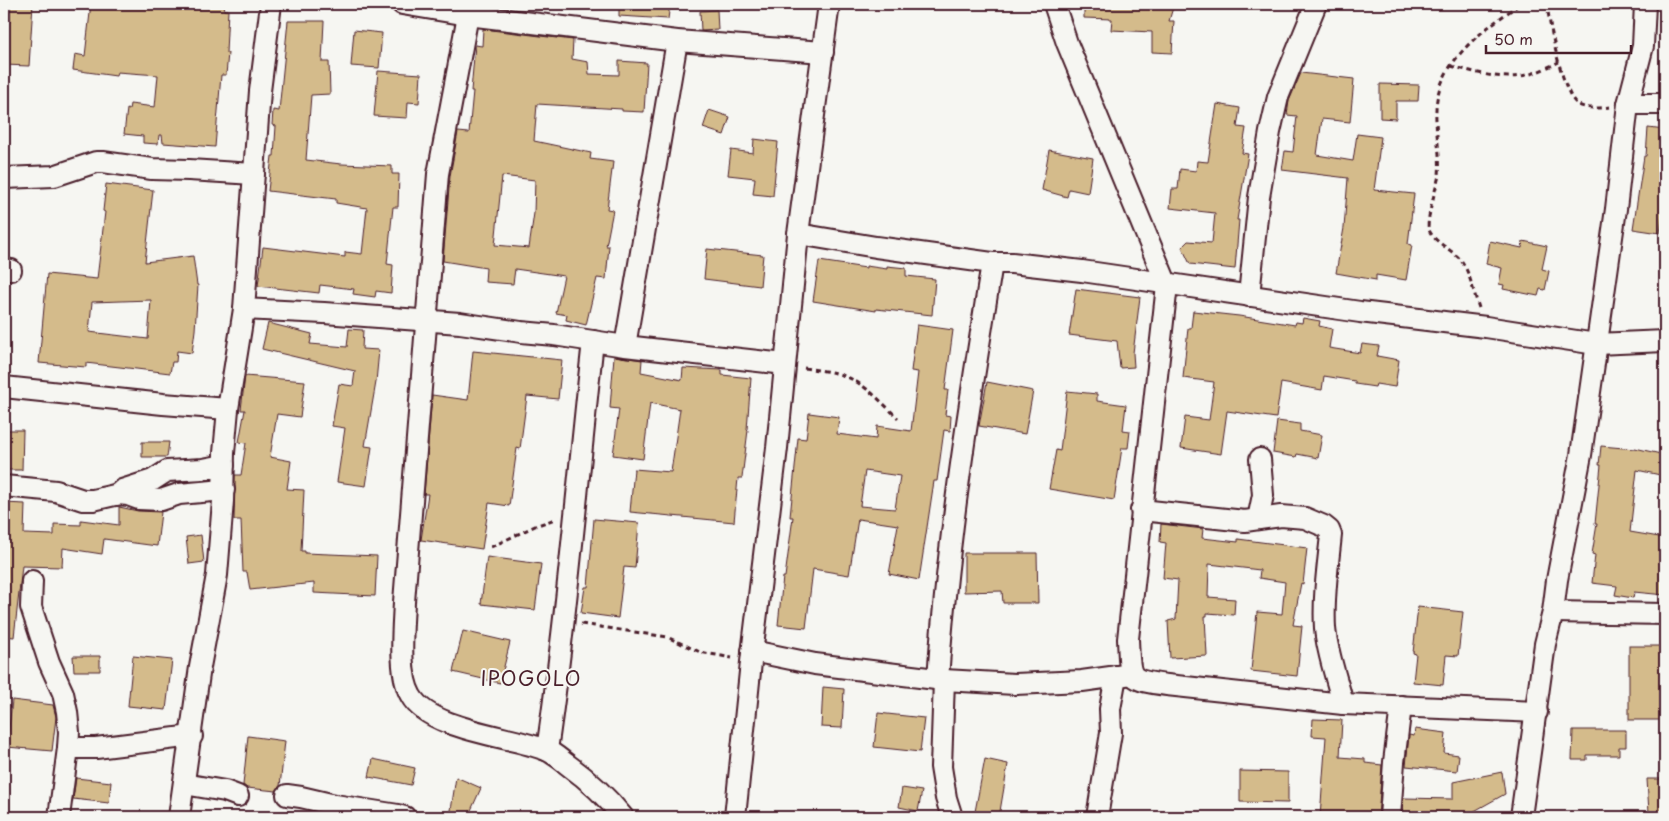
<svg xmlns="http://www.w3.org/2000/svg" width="1669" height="821" viewBox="0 0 1669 821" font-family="'Playpen Sans',sans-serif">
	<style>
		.building { fill: #d4bb8b; stroke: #4a1f2b; fill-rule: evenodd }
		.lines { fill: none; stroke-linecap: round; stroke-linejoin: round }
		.street-casing { stroke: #4a1f2b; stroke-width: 24 }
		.path { stroke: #4a1f2b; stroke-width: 3; stroke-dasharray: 5 4; stroke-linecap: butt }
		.street { stroke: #f6f6f2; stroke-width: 20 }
		.labels { text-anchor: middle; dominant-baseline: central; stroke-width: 4; stroke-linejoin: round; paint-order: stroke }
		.quarter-label { font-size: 20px; letter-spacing: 1px; fill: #4a1f2b; stroke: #f6f6f2 }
	</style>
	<rect width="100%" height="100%" fill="#f6f6f2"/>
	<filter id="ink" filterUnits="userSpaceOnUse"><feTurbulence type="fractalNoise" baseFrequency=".02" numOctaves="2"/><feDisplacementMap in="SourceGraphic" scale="10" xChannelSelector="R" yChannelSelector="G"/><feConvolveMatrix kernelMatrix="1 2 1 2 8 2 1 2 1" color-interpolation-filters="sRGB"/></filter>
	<g filter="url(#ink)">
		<g class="building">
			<path d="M33,4L29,66L4,65V22H10V5Z"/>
			<path d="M91,4H125V5L164,9L165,4H225L224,10H228L226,53H228L226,75H221L215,147L163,143L162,135H159L158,144L143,143V136L124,134L127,109L129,110L130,104L155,107L158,75L117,72L116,76L73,70L75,54L85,56Z"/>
			<path d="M619,4H670L668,19L619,16Z"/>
			<path d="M1084,4H1174L1169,21H1174L1172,53L1152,52V32L1111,30L1112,19L1084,18Z"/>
			<path d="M717,10L718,30L701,31L700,11Z"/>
			<path d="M288,21H324L322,62H329L330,94L311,95L306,160L341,164L392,166V174H399L398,207H393L387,264L393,265L391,293L376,291L375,297L353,294L354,289L320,285L319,293L258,286L263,247L345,257V252L362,254L367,208L336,203V199L268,191L272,156H274L276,126L272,125L273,110L279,111Z"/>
			<path d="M483,29L573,40L572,59L588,62L589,74L619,75V61L647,63L644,112L622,111V109L537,104L534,141L591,153L590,159L613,162L607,209L613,210L606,246H609L606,279L597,278L586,325L566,320L567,315L556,313L564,276L515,269L513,284L485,282L486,268L443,261L450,176L458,132L469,133L473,91H471L475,45L482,46ZM502,176L535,180L534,213L529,248L495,245Z"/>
			<path d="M354,30L382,33L379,68L351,66Z"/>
			<path d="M378,71L421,74L419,103L408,102L407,118L374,116Z"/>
			<path d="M1301,73L1354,79L1350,122L1322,119L1317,155L1353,161L1357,134L1381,137L1374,190L1414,194L1408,244L1412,245L1406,280L1376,275V280L1336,273L1344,228L1348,178L1282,170L1285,151L1293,152L1297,116L1287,115L1289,101Z"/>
			<path d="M1380,84L1419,85L1418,101H1396V119L1380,118Z"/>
			<path d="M1217,104L1240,108L1237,127L1246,128L1242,153L1248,154L1237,220H1239L1235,269L1190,264L1182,247L1188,241L1212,243L1215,213L1170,208L1172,189H1178L1180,169L1196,171L1197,161L1208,162Z"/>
			<path d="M709,110L730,117L724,135L703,128Z"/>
			<path d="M1648,128L1665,130V205H1664L1660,233L1633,229L1644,156H1646Z"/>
			<path d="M754,139L778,142L773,196L753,194L755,178L728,175L731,150L753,153Z"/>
			<path d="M1049,150L1093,158L1088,193L1069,189L1067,197L1042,190Z"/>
			<path d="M106,184L153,190L145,262L193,256L197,285H198L195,330L192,353L177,351L176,362H172L170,373L86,363V367L39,363L47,274L97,279L105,212L103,211ZM151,300L148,339L89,332L92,302Z"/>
			<path d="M1490,241L1522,248L1523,241L1547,246L1542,269L1549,271L1545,290L1540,289L1538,296L1503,289L1504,285L1499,284L1502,268L1486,264Z"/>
			<path d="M707,249L763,255L760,286L704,279Z"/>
			<path d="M819,261L866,268V266L887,269V266L906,268V276L935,279L932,315L876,309V311L813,301Z"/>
			<path d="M1076,289L1140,297L1133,353L1134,367L1120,368L1117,341L1069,335Z"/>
			<path d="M1193,311L1239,316L1295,325L1296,322L1302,323L1303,318L1320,321L1319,326L1332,329L1329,348L1360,353L1362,344L1379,346L1377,356L1399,360L1395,387L1376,384L1375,387L1355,384V381L1324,376L1322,390L1281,383L1276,418L1227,411L1221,454L1181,448L1185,417L1209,420L1214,382L1183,378L1188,328H1191Z"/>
			<path d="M268,323L312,334L310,344L347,347L349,329L363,330L362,349L379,350L376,382L365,446L372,447L366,486L337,482L345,428L332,426L339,384L353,386L355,371L262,349Z"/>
			<path d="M917,325L953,330L945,390H948L945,415L951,416L950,431L944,430L937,481H934L919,580L889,574L898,525L858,519L849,575L813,569L806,628L778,625L783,577H785L793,517H790L798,438L806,439L809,413L839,417L837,434L876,439L877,426L911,431L918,372L911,371ZM865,471L900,476L895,509L860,506Z"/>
			<path d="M473,351L562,360L558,399L527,396L520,449L517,448L509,506L489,503L482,549L421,540L428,494H424L432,395L468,400Z"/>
			<path d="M614,356L642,360L641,372L682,380L683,368L722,370V375L751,378L747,429L748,430L742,478H738L734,522L630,512L634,469L671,472L680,409L650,403L643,459L613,455L619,409L610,408Z"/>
			<path d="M245,376L305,381L300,417L277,414L270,457L291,461L287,489L304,490L301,551H305V553L377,556L375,596L314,593V583L250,590L247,572H243L241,520H234L235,475H241L246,443L239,442L245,410H241Z"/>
			<path d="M987,382L1033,391L1025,434L979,426Z"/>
			<path d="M1067,391L1097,394V401L1126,405L1123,430L1130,431L1128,448H1122L1114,500L1049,489L1056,450L1060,451Z"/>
			<path d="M1277,421L1300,424V431L1322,435L1318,458L1297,454L1296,457L1273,453Z"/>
			<path d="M4,430H23L22,470H4Z"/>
			<path d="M142,442H169L167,457H142Z"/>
			<path d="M1601,446L1635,449V448L1665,455V476L1637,470L1630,532L1665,538V595L1634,592L1633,598L1615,595L1617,586L1592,583L1595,555L1592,554L1597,524H1595L1601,465H1599Z"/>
			<path d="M4,503L25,504L24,534L54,535V524L81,525V520L119,525V507L138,511L161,512L157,546L104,539L102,554L63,548L62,567L22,566L14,637L4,636Z"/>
			<path d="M594,519L639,523L635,568L624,567L618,618L581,613L585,587H588Z"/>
			<path d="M1161,524L1203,529L1202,538L1238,542V539L1307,548L1303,584L1301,583L1293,625L1302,626L1297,676L1251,671L1257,612L1282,614L1285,582L1259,578L1260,570L1209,564L1208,597L1235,599L1234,615L1207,613V616H1205L1207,656L1170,658L1168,621L1176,619L1178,580L1163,578L1166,543L1160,542Z"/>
			<path d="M201,535L204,562L189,564L186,537Z"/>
			<path d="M964,553H1037L1038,603H1003L1002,591L964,592Z"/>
			<path d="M487,557L541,564L535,610L481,604Z"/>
			<path d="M1418,607L1463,612L1458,656L1446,655L1443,685L1413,682L1416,654L1413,653Z"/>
			<path d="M463,631L510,642L500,683L453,672Z"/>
			<rect x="1629" y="646" width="36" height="74"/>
			<path d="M73,656H100V671H74Z"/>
			<path d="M133,656L172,660L166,710L128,706Z"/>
			<path d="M823,687L844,689L842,728L821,727Z"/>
			<path d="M12,700L53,705L56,717L52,751L7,747Z"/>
			<path d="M878,713L924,718L920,752L874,747Z"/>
			<path d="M1313,719L1342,720L1340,757L1365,759V763L1382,765L1378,817H1320L1326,737L1312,736Z"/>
			<path d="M1415,729L1446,733L1444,753L1459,755L1457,771L1406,766L1409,735L1414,736Z"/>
			<path d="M1573,730H1626V747H1619V755H1587V760H1572Z"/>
			<path d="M248,736L285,741L280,786L276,791L247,788L243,785Z"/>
			<path d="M373,759L415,768L411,785L369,777Z"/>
			<path d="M985,759L1008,764L999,817H974Z"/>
			<path d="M1240,771L1288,772V803L1240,802Z"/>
			<path d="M1502,772L1505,794L1469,814L1402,813L1403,798L1453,799V782Z"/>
			<path d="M456,777L481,788L468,817H450Z"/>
			<path d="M76,778L111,782L109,803L73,799Z"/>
			<path d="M1647,779H1665V813H1649Z"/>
			<path d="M902,788L922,791L918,811L899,807Z"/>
		</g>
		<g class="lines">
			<defs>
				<g id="street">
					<path d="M402,4L468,15L677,41L823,52"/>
					<path d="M1054,4L1067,43L1167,285L1128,639C1130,679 1127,680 1167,685L1343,704L1537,712"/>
					<path d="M468,15L438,174L404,602C403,628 398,674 411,696C430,730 511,736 546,750C554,753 561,760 568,765C590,781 606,796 623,817"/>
					<path d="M1628,104H1665"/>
					<path d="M4,178L54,176L96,162H103L152,169L189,170L254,174"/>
					<path d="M798,234L876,247L992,263H1012L1082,271L1360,312L1486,327L1596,344L1665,341"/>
					<path d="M4,269L11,270"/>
					<path d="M1249,296L1259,197L1270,132L1278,97L1316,4"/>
					<path d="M244,309L324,313L460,323L521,332L554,335L625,346L785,364"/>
					<path d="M625,346L677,41"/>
					<path d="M4,387L163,404L228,409"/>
					<path d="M4,486L56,491L83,500H93L119,494L128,495L139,499L161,500L179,494L224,490"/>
					<path d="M117,495L122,490L153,480L167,471L203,469L224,465"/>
					<path d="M1141,510L1245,521L1281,516L1305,518L1324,526L1329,530L1331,535C1328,565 1323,597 1325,628C1327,653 1337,679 1343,704"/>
					<path d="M1258,519L1263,495L1260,459"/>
					<path d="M32,581L31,607L49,662L63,693L67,712L69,732L68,748L59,817"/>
					<path d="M1553,612L1665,614"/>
					<path d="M752,651L815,664L944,680L1015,684L1082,681L1132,674"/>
					<path d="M938,680C947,540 970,401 992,263"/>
					<path d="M944,680L941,767L946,798L952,817"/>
					<path d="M68,748H96L192,736"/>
					<path d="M547,750C567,614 578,477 593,341"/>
					<path d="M184,784L225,791L238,796"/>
					<path d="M287,795L301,797L335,805L398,815L405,817"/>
					<path d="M179,817L200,667L217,575L223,501L224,453L228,409L244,309L260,91L271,4"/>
					<path d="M735,817L751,662L777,448L798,234L829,4"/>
					<path d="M1097,817L1111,733L1110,709L1116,676"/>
					<path d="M1390,817L1394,762L1401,706"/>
					<path d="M1521,817L1545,644L1553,612L1557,580L1581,455L1616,209L1628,104L1643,46L1645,4"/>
				</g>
			</defs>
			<use href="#street" class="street-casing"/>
			<g class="path">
				<path d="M1547,4C1549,23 1562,91 1576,103C1584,110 1600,108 1610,107"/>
				<path d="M1451,66C1475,72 1501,81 1526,75C1537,73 1548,67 1559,62"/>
				<path d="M1479,308C1474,294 1469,269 1460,259C1451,249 1435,243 1429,230C1425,222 1437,186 1439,175C1441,153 1435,132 1436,110C1437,62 1484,29 1520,4"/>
				<path d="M804,368C817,370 830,371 842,375C865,383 881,402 898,418"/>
				<path d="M491,547L535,526L555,519"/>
				<path d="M581,624L667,637L700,652L732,658"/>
			</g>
			<use href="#street" class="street"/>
		</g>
	</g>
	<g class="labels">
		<g class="quarter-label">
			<text x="531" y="678">IPOGOLO</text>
		</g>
	</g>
	<rect width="1669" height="821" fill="none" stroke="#f6f6f2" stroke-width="20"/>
	<rect x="10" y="10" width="1649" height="801" fill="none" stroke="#4a1f2b" stroke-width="2" filter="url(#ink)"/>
	<path d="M1486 45v8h145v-8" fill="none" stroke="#4a1f2b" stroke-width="2.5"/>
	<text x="1494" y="45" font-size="15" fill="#4a1f2b" stroke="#f6f6f2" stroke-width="4" paint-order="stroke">50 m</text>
</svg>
